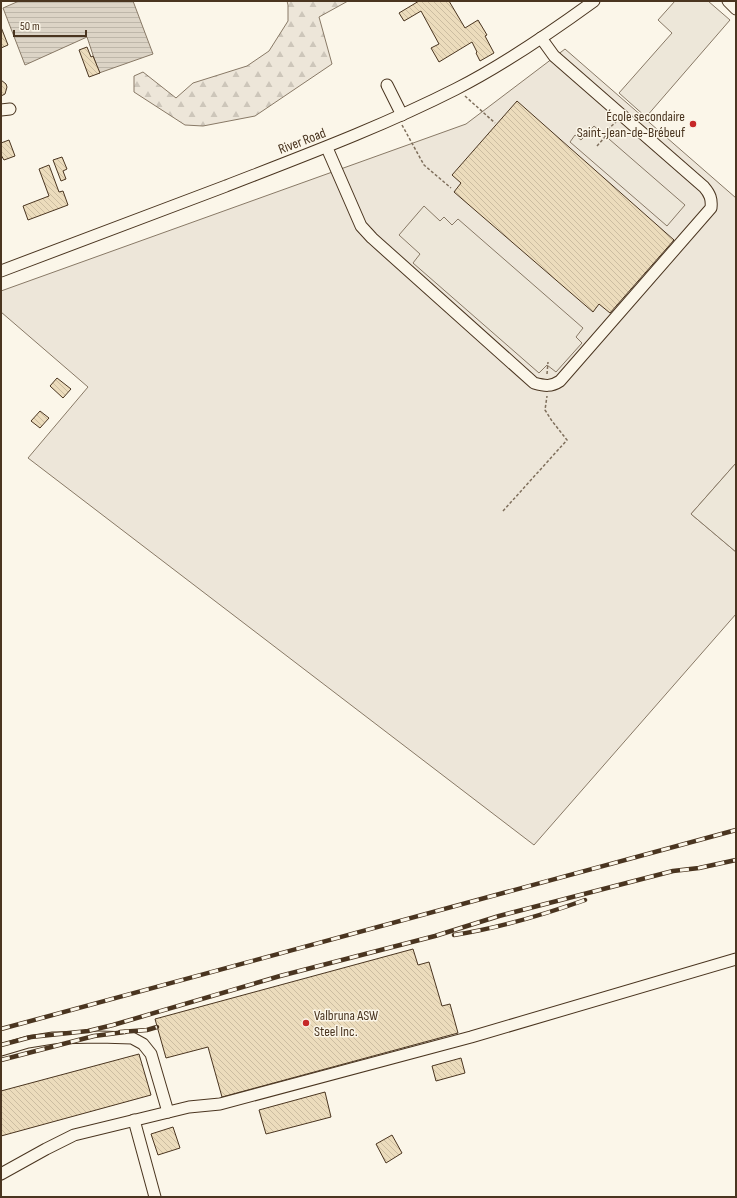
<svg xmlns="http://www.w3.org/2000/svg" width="737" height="1198" viewBox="0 0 737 1198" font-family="'Sofia Sans Condensed',sans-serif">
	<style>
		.forest { fill: url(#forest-firs); stroke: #887966 }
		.green { fill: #ede6d9; stroke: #887966 }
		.parking { fill: #ede7d9; stroke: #887966 }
		.water { fill: url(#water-rules); stroke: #887966 }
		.building { fill: url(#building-back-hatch); stroke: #4a3520 }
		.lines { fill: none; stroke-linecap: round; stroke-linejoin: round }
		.minor-casing { stroke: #4a3520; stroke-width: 13 }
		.path { stroke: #7f6f5c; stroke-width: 1.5; stroke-dasharray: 3 2; stroke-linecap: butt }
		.minor { stroke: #fbf6e9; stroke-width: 11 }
		.rail-casing { stroke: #4a3520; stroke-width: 4.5 }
		.rail { stroke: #fbf6e9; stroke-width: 3; stroke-dasharray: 9; stroke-linecap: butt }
		.poi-dot { fill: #c62828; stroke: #fbf6e9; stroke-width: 1.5 }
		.labels { text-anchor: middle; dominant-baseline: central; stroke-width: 3; stroke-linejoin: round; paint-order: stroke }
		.poi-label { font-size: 14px; fill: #4a3520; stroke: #fbf6e9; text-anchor: end }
		.street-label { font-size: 14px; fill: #4a3520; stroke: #fbf6e9 }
	</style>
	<defs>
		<pattern id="forest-firs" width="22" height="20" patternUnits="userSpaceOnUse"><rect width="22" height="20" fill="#ede6d9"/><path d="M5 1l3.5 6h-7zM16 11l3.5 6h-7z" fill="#cdc6ba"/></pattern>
		<pattern id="water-rules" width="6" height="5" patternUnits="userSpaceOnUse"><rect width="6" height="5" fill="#dcd4c6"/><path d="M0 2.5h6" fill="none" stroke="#beb7aa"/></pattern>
		<pattern id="building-back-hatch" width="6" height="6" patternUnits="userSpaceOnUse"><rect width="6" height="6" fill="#ecdcbc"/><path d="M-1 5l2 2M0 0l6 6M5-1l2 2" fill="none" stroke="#ccbda1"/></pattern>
	</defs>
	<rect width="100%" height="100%" fill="#fbf6e9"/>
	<path class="forest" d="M287,1H348L319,17L332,64L255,116L203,126L185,125L134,92V76L143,72L176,98L193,83L247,66L269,51L288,21V5Z"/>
	<path class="green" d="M565,49L736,198V463L691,514L736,552V614L534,845L28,458L88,387L1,312V291L466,124Z"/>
	<g class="parking">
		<path d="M675,1H708L730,20L646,117L619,93L672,33L658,20Z"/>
		<path d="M594,126L685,205L667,226L570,142L575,135L581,140Z"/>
		<path d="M424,206L440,221L444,217L452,225L458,219L583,328L576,337L582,343L556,372L547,365L539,373L413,263L420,254L399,235Z"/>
		<path d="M736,463V552L691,514Z"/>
	</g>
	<path class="water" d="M19,1H133L153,54L99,73L87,37L25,65L3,8Z"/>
	<g class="building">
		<path d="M419,1H449L465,28L478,20L487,35L485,36L494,53L480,61L476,53L477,52L472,42L439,62L431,48L439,44L421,11L404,21L399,13Z"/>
		<path d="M1,27L8,45L1,48Z"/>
		<path d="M87,47L91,57L93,56L100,73L89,77L79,50Z"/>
		<path d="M1,80L6,84L7,87L5,94L1,96Z"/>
		<path d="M517,101L674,240L610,313L599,304L593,312L454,192L461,183L452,175Z"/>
		<path d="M9,140L15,156L4,160L1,155V143Z"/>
		<path d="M62,157L67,169L63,171L66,179L61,181L53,160Z"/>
		<path d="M49,165L59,192L63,191L68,205L28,220L23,206L49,196L39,169Z"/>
		<path d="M57,378L71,389L63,398L50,386Z"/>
		<path d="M40,411L49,418L40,428L31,421Z"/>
		<path d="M413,949L418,965L429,962L442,1006L450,1004L458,1033L222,1097L208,1047L166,1058L155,1019Z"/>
		<path d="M139,1054L151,1095L1,1136V1091Z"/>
		<path d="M461,1058L465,1073L436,1081L432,1066Z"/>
		<path d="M325,1092L331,1117L266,1134L259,1110Z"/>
		<path d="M173,1127L180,1148L158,1155L151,1134Z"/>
		<path d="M392,1135L402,1153L386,1163L376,1144Z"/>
	</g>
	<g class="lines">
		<defs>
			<g id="minor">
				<path d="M728,1L736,9"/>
				<path d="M387,85L402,115"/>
				<path d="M1,110L10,109"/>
				<path d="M327,148L361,226L372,238L534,383C545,386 551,387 560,381L711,208C712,199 710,194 704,187L554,56L541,38"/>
				<path d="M1,271C76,242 151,214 226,186C303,156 381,127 456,89C505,64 550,33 594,1"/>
				<path d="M1,1050L28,1042L53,1038L99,1037L132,1038L143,1044L151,1054L168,1112"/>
				<path d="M134,1120L155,1197"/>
				<path d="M1,1174L46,1149L74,1135L189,1107L220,1104L471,1037L736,959"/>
			</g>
		</defs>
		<use href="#minor" class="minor-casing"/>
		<g class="path">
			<path d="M465,96L495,123"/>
			<path d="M402,125L424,165L451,188"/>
			<path d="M597,146L605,137L607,130L616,122"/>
			<path d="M547,374L548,362"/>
			<path d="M503,511L567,440L552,421L545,410L547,396"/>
		</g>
		<use href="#minor" class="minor"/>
		<defs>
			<g id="rail">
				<path d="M454,935C498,928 543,915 585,900"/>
				<path d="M1,1029L736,830"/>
				<path d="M120,1032L147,1030L157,1027"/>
				<path d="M1,1045L31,1037L88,1031L113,1025L280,976L435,936L499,916L673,871L699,868L736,860"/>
				<path d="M1,1060L94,1036L125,1032"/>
			</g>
		</defs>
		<use href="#rail" class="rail-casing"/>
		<use href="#rail" class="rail"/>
	</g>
	<g class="poi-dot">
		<circle cx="693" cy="124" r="4"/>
		<circle cx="306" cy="1023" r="4"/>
	</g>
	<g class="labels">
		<g class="poi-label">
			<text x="685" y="116">École secondaire<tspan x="685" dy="16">Saint-Jean-de-Brébeuf</tspan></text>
			<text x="314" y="1015" text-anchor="start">Valbruna ASW<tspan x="314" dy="16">Steel Inc.</tspan></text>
		</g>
		<g class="street-label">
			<text transform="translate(302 141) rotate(-21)">River Road</text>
		</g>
	</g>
	<rect width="737" height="1198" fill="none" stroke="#4a3520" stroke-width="4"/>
	<path d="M14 30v6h72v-6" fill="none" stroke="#4a3520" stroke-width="2"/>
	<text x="20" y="30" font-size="12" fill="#4a3520" stroke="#fbf6e9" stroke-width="3" paint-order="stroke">50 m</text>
</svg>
